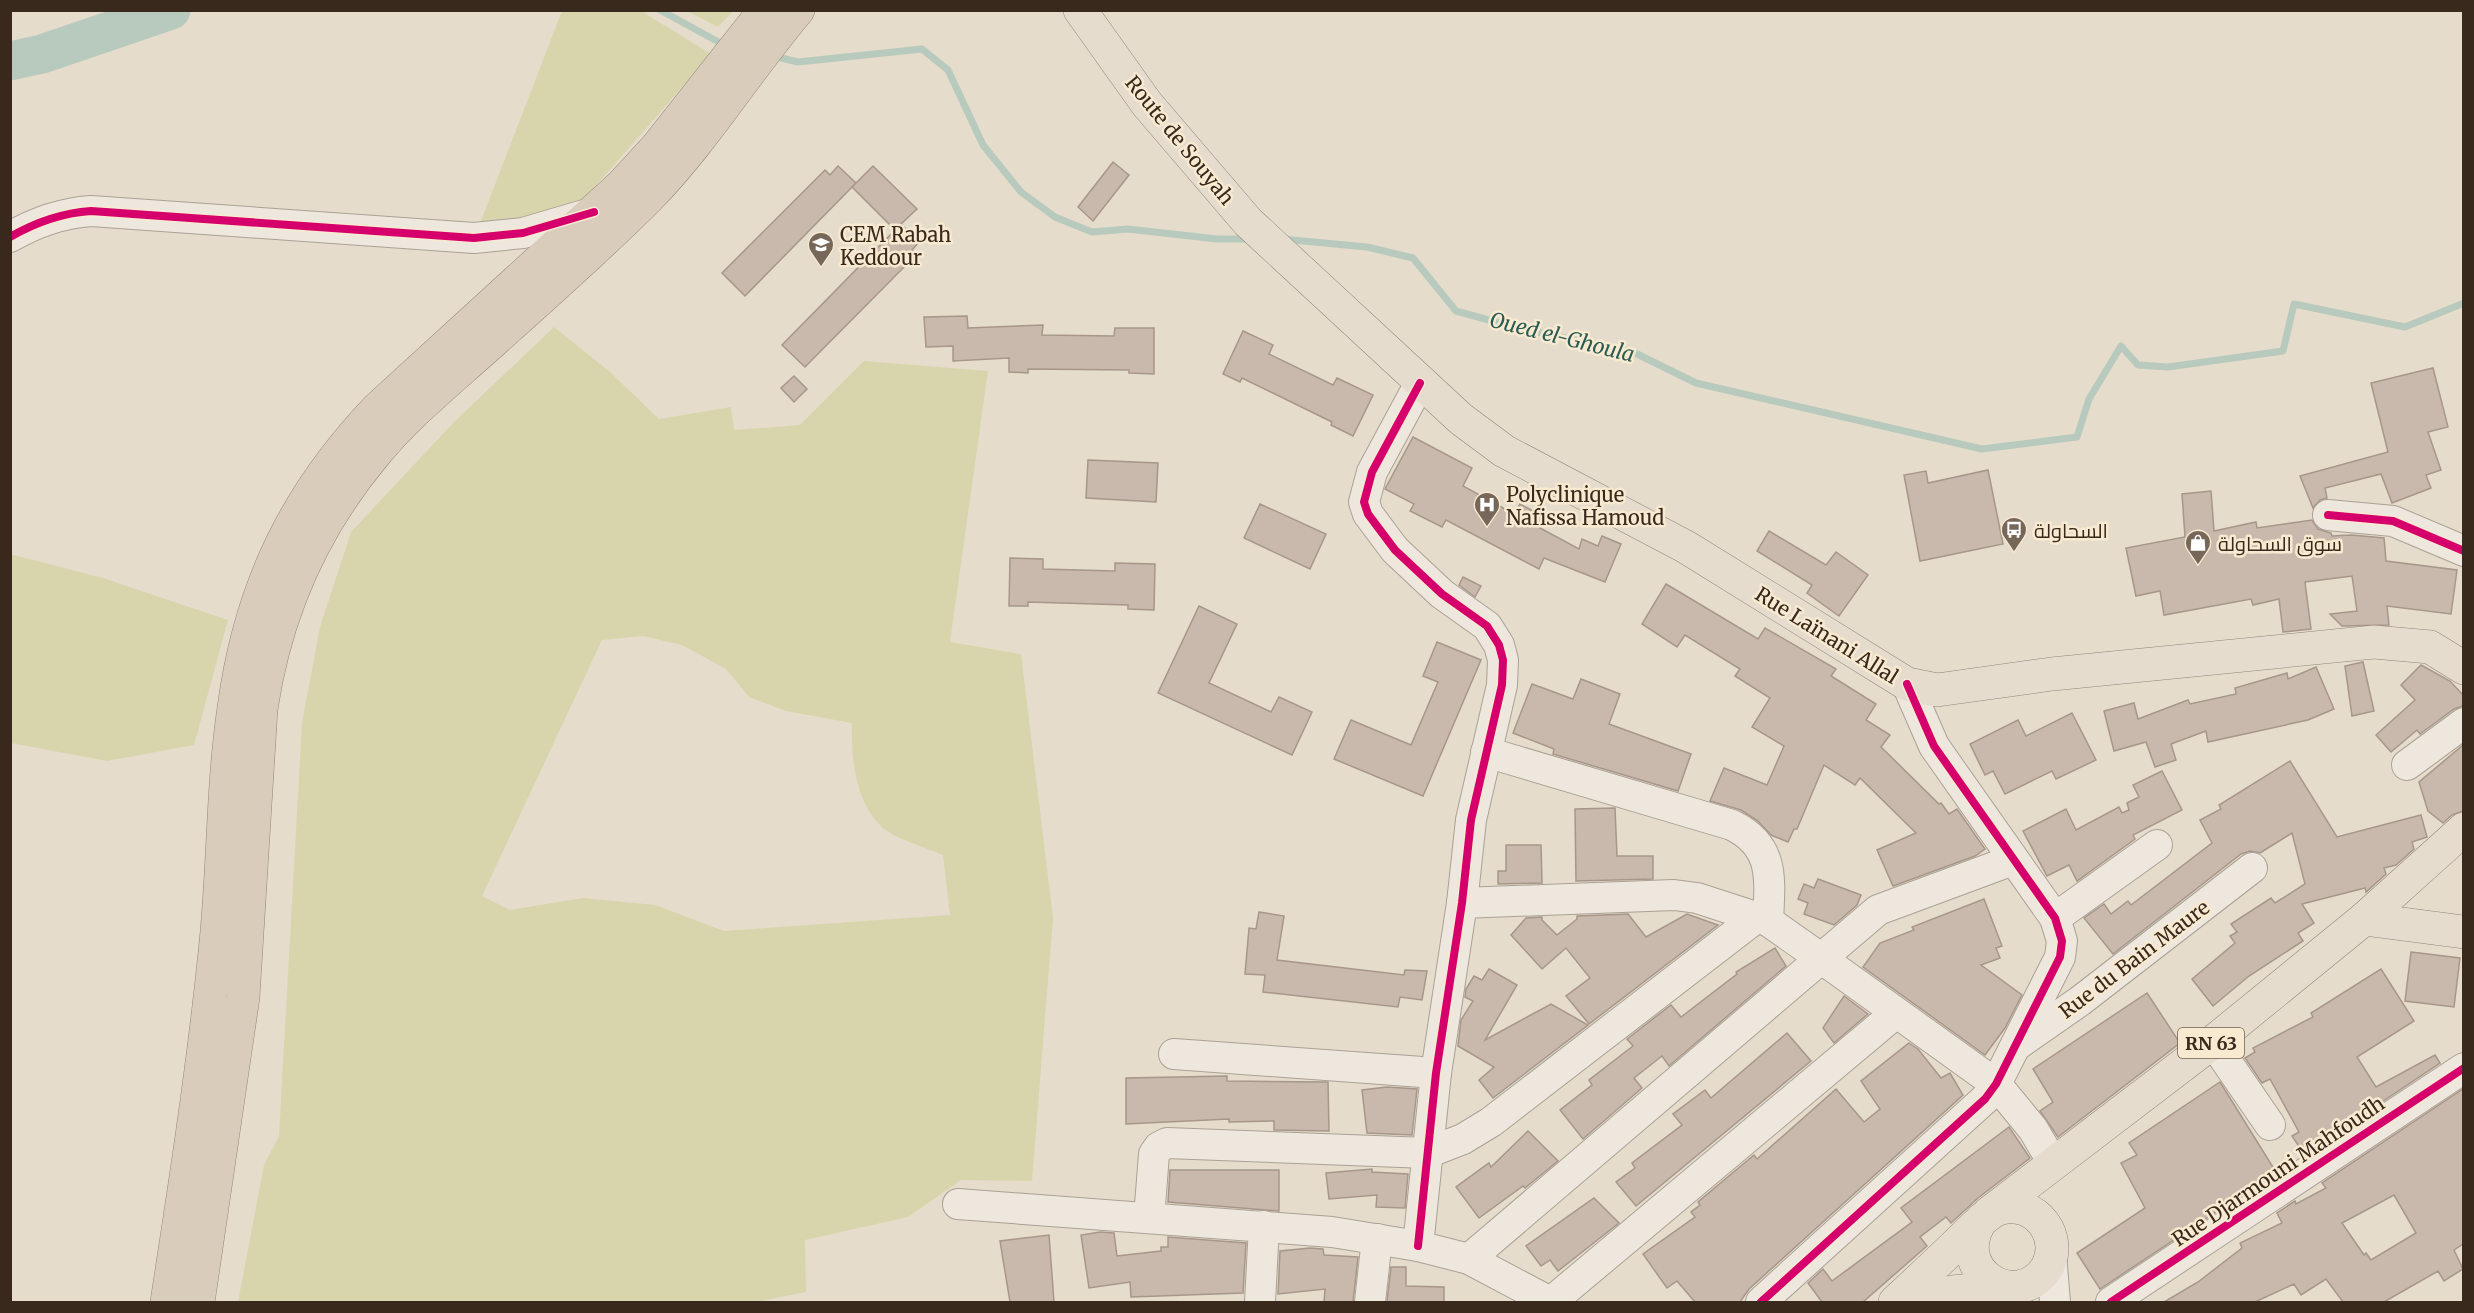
<svg xmlns="http://www.w3.org/2000/svg" width="2474" height="1313" viewBox="0 0 2474 1313" font-family="Merriweather,Cairo,serif">
	<style>
		.green { fill: #d8d5ac; fill-rule: evenodd }
		.lines { fill: none; stroke-linecap: round; stroke-linejoin: round }
		.stream { stroke: #b7cabd; stroke-width: 7 }
		.river { stroke: #b7cabd; stroke-width: 39 }
		.building { fill: #c9b9ac; stroke: #a6978a; stroke-width: 1.5; fill-rule: evenodd }
		.minor-casing { stroke: #aba195; stroke-width: 32 }
		.major-casing { stroke: #90867b; stroke-width: 34 }
		.highway-casing { stroke: #90867b; stroke-width: 34 }
		.minor { stroke: #ede7dd; stroke-width: 30 }
		.major { stroke: #e5dcce; stroke-width: 33 }
		.highway { stroke: #d9ccbb; stroke-width: 33 }
		.cycleway-casing { stroke: #f8ead0; stroke-width: 11 }
		.cycleway { stroke: #d6006c; stroke-width: 8 }
		.labels { text-anchor: middle; dominant-baseline: central; stroke-width: 5; stroke-linejoin: round; paint-order: stroke }
		.shield { fill: #f8ead0; stroke: #726252; stroke-width: 1.5 }
		.shield-label { font-size: 18px; font-weight: bold; fill: #39281c }
		.street-label { font-size: 20px; fill: #39281c; stroke: #f8ead0 }
		.poi-label { font-size: 20px; fill: #39281c; stroke: #f8ead0; text-anchor: start }
		.water-label { font-size: 21px; font-style: italic; fill: #2a5a54; stroke: #f8ead0 }
	</style>
	<rect width="100%" height="100%" fill="#e6dccb"/>
	<g class="green">
		<path d="M562,11H641L711,54L579,205L530,220L479,226Z"/>
		<path d="M687,11H733L718,27Z"/>
		<path d="M554,327L610,372L659,419L731,407L734,430L800,425L864,361L988,371L950,642L1021,654L1053,918L1032,1181L961,1180L908,1217L805,1240L806,1292L756,1302H238L264,1165L279,1136L302,723L320,627L351,532L455,421ZM643,636L682,645L726,669L749,697L786,711L852,723C851,759 855,802 883,828C896,839 927,848 943,855L950,915L724,931L655,905L583,898L510,910L482,896L602,640Z"/>
		<path d="M10,554L103,578L228,620L194,745L107,761L11,743Z"/>
	</g>
	<g class="lines">
		<g class="stream">
			<path d="M660,10L724,45"/>
			<path d="M773,56L798,62L922,49L948,70L983,145L1021,192L1055,217L1092,232L1128,229L1217,239H1250"/>
			<path d="M1282,239L1367,247L1413,258L1456,311L1518,328L1633,352L1696,383L1982,449L2077,437L2089,399L2121,346L2138,365L2168,367L2283,351L2294,304L2405,327L2464,303"/>
		</g>
		<path class="river" d="M10,61L42,54L171,10"/>
	</g>
	<g class="building">
		<path d="M1113,162L1129,175L1093,221L1078,207Z"/>
		<path d="M838,166L856,183L745,296L722,273L825,170L830,175Z"/>
		<path d="M873,166L917,209L901,224L919,242L912,250L916,255L805,367L782,345L895,230L852,187Z"/>
		<path d="M967,316L968,328L1043,325L1042,335L1114,336L1115,328H1154V374L1129,373V370L1028,369V373L1009,372V358L953,361V346L926,347L924,317Z"/>
		<path d="M1243,331L1273,345L1269,354L1333,385L1337,378L1373,395L1353,436L1331,425L1332,422L1242,378L1240,382L1223,374Z"/>
		<path d="M2433,368L2448,427L2428,432L2441,470L2426,475L2431,488L2392,503L2381,474L2325,488L2327,498L2320,500L2313,508L2300,476L2388,452L2371,383Z"/>
		<path d="M794,376L807,389L794,402L781,388Z"/>
		<path d="M1413,437L1472,468L1463,486L1514,514L1520,504L1546,518L1540,528L1579,549L1582,539L1598,546L1602,536L1621,544L1605,582L1544,558L1539,569L1446,520L1442,527L1410,511L1414,504L1385,489Z"/>
		<path d="M1088,460L1158,463L1156,502L1086,498Z"/>
		<path d="M1988,470L2003,544L1920,561L1904,475L1926,471L1928,483Z"/>
		<path d="M2211,491L2214,531L2256,522L2257,528L2312,520L2318,529L2331,533L2332,536L2352,535L2384,538L2386,561L2457,570L2451,614L2387,606L2389,625L2342,626L2330,614L2357,611L2352,576L2305,582L2311,629L2283,632L2279,599L2253,605L2251,599L2164,615L2160,591L2136,596L2126,548L2185,537L2182,494Z"/>
		<path d="M1260,504L1326,534L1310,569L1244,538Z"/>
		<path d="M1769,531L1826,565L1836,552L1868,575L1839,616L1807,593L1812,585L1757,551Z"/>
		<path d="M1010,558L1043,559V569L1115,571V563L1155,564L1154,610L1128,609V605L1028,602V606H1009Z"/>
		<path d="M1463,577L1481,586L1475,597L1459,585Z"/>
		<path d="M1666,584L1758,639L1765,628L1836,669L1831,676L1876,704L1866,720L1890,735L1881,747L1939,804L1941,803L1949,814L1957,809L1985,849L1975,856L1893,886L1877,850L1916,833L1860,778L1855,785L1824,765L1797,829H1794L1788,842L1771,835L1758,821L1741,810L1710,801L1724,768L1767,785L1784,746L1752,727L1770,698L1735,676L1740,669L1685,635L1677,647L1642,624Z"/>
		<path d="M1199,606L1237,624L1209,683L1271,712L1279,697L1312,712L1292,755L1158,693Z"/>
		<path d="M1437,642L1481,660L1423,796L1334,759L1351,720L1411,745L1438,682L1423,676Z"/>
		<path d="M2363,662L2374,711L2352,716L2345,666Z"/>
		<path d="M2421,665L2450,681L2463,695V706L2454,709L2420,734L2417,730L2391,752L2376,735L2415,700L2401,685Z"/>
		<path d="M2316,667L2334,709L2308,720L2208,742L2206,731L2171,744L2176,760L2155,767L2146,742L2114,751L2104,711L2134,703L2138,719L2188,700L2190,704L2236,694L2235,688L2287,673L2288,679Z"/>
		<path d="M1581,679L1620,694L1609,724L1691,754L1678,791L1553,754L1554,749L1513,733L1532,684L1573,699Z"/>
		<path d="M2072,713L2096,760L2056,779L2052,771L2005,794L1993,771L1985,775L1970,744L2018,720L2026,736Z"/>
		<path d="M2463,745V811L2452,815L2443,823L2428,811L2419,782Z"/>
		<path d="M2290,761L2337,837L2421,815L2427,837L2412,842L2414,849L2396,865L2384,868L2386,874L2366,892L2365,888L2302,904L2314,923L2298,933L2303,941L2249,976L2213,1006L2192,979L2235,943L2230,936L2237,932L2231,924L2271,898L2275,903L2305,884L2292,833L2260,853L2250,851L2241,854L2113,954L2084,918L2104,904L2111,914L2128,901L2131,905L2212,843L2200,820L2221,809L2219,805Z"/>
		<path d="M2162,771L2182,810L2133,835L2135,839L2077,881L2069,865L2047,876L2023,831L2066,809L2076,830L2119,807L2122,813L2129,810L2127,803L2139,797L2133,785Z"/>
		<path d="M1615,808L1617,856H1653V879L1576,881L1575,809Z"/>
		<path d="M1506,845H1541L1542,883L1498,884V871H1506Z"/>
		<path d="M1818,879L1861,895L1857,905L1834,925L1804,914L1808,903L1798,899L1804,884L1814,888Z"/>
		<path d="M1984,899L2002,946L1996,948L2000,958L1981,965L2022,995L2005,1028L1985,1055L1863,967L1880,943L1914,930L1912,927Z"/>
		<path d="M1259,912L1284,916L1277,960L1404,975L1405,970L1427,971L1422,1000L1400,997L1398,1007L1263,992L1265,975L1245,974L1249,928L1256,929Z"/>
		<path d="M1628,914L1646,937L1687,914L1718,925L1589,1024L1566,996L1590,978L1566,948L1542,969L1511,935L1526,918L1542,917V920L1557,935L1577,919V916Z"/>
		<path d="M1775,948L1786,966L1669,1066L1662,1056L1634,1078L1642,1088L1583,1139L1560,1110L1592,1085L1589,1080L1633,1046L1627,1039L1671,1005L1681,1017L1737,974L1736,972Z"/>
		<path d="M2411,952L2460,958L2454,1007L2405,1001Z"/>
		<path d="M1489,969L1517,985L1485,1040L1551,1004L1588,1025L1493,1098L1479,1080L1494,1067L1458,1046L1461,1020L1473,1001L1465,997L1466,989L1474,976L1482,980Z"/>
		<path d="M2381,969L2414,1021L2357,1057L2376,1087L2435,1055L2440,1063L2304,1154L2292,1136L2299,1132L2270,1079L2262,1083L2245,1058L2255,1052L2253,1048L2313,1017L2311,1013Z"/>
		<path d="M2147,993L2180,1043L2058,1137L2040,1111L2053,1102L2033,1069Z"/>
		<path d="M1844,996L1868,1014L1834,1043L1823,1028Z"/>
		<path d="M1787,1033L1811,1061L1636,1206L1616,1182L1635,1168L1632,1163L1682,1125L1673,1114L1705,1090L1711,1098Z"/>
		<path d="M1909,1043L1918,1049L1941,1078L1950,1073L1963,1095L1749,1289L1740,1302H1695L1677,1281L1667,1288L1643,1254L1695,1217L1691,1212L1700,1205L1698,1202L1754,1155L1757,1159L1836,1089L1864,1122L1880,1109L1861,1081Z"/>
		<path d="M1227,1076V1081L1328,1082L1329,1131L1274,1130V1121L1229,1122V1119L1126,1124V1078Z"/>
		<path d="M2220,1082L2276,1172L2100,1289L2077,1253L2145,1208L2121,1163L2137,1155L2129,1143Z"/>
		<path d="M1387,1087L1417,1089L1412,1135L1367,1133L1362,1090Z"/>
		<path d="M2463,1089V1244L2454,1250L2463,1269L2444,1281L2438,1271L2384,1302H2343L2326,1279L2301,1295L2294,1284L2255,1302H2164L2198,1282L2242,1248L2240,1243L2282,1223L2277,1213L2295,1201L2296,1204L2326,1188L2322,1183ZM2394,1195L2416,1233L2371,1260L2366,1253L2364,1255L2342,1223Z"/>
		<path d="M2009,1127L2030,1158L1978,1198L1951,1223L1946,1217L1920,1237L1927,1246L1863,1302H1822L1808,1283L1823,1269L1832,1281L1912,1222L1901,1208Z"/>
		<path d="M1528,1131L1558,1161L1525,1188L1523,1186L1479,1218L1456,1187L1489,1163L1491,1167Z"/>
		<path d="M1372,1169V1172L1408,1174L1405,1208L1376,1207L1377,1195L1329,1199L1326,1173Z"/>
		<path d="M1170,1170H1279V1211L1168,1202Z"/>
		<path d="M1594,1198L1619,1223L1558,1271L1550,1260L1541,1266L1526,1246Z"/>
		<path d="M1100,1232L1114,1233L1117,1256L1161,1251V1247H1168V1237L1246,1243L1243,1293L1131,1297L1130,1282L1089,1288L1081,1235Z"/>
		<path d="M1049,1235L1054,1302H1010L1000,1241Z"/>
		<path d="M1310,1248L1323,1249L1324,1255L1358,1257L1353,1302H1324L1325,1289L1278,1294L1280,1251Z"/>
		<path d="M1391,1267H1406V1286L1444,1287V1302H1387Z"/>
	</g>
	<g class="lines">
		<defs>
			<g id="minor">
				<path d="M10,237C36,222 62,213 91,211L474,238L523,233L591,213"/>
				<path d="M2328,515L2393,521L2464,551"/>
				<path d="M1486,752L1732,825C1775,846 1770,879 1768,921"/>
				<path d="M2407,765L2464,723"/>
				<path d="M1462,903L1674,895L1697,898L1768,921L1822,959L1996,1084L2033,1129L2053,1163"/>
				<path d="M2055,918L2157,845"/>
				<path d="M2213,1042L2270,1125"/>
				<path d="M2017,1045L2080,1001L2252,868"/>
				<path d="M1174,1054L1436,1073"/>
				<path d="M958,1204L1332,1232L1418,1246L1469,1259L1550,1302"/>
				<path d="M1149,1218L1154,1154L1159,1147L1167,1143L1427,1153L1463,1139L1491,1122L1757,917"/>
				<path d="M1418,1246L1436,1073L1462,903L1471,820L1502,685L1503,660L1499,645L1487,626L1442,594L1395,550L1368,514L1364,502L1372,472L1420,383"/>
				<path d="M2051,1254L2055,1302"/>
				<path d="M1469,1259L1878,910L2013,860"/>
				<path d="M1260,1302L1264,1226"/>
				<path d="M1370,1302L1377,1239"/>
				<path d="M1551,1302L1896,1013"/>
				<path d="M1761,1302L1985,1099L1996,1084L2060,957L2062,941L2055,918L1934,746L1907,684"/>
				<path d="M2111,1302L2464,1068"/>
			</g>
			<g id="major">
				<path d="M1080,10L1147,104L1248,222L1461,419L1504,451L1686,547L1907,684L1937,690L2052,674L2374,642L2430,647L2464,668"/>
				<path d="M2364,919L2464,932"/>
				<path d="M1989,1213L2213,1042L2364,919L2464,829"/>
				<path d="M1895,1302C1922,1277 1949,1252 1975,1226C1983,1219 1991,1211 2001,1208C2036,1199 2065,1238 2046,1269C2016,1313 1947,1270 1982,1219"/>
				<path d="M1919,1302L1952,1292L2007,1287"/>
			</g>
			<g id="highway">
				<path d="M167,1302C185,1186 203,1069 215,952C224,871 222,788 234,708C250,588 295,495 378,408L622,185L657,147L765,10"/>
				<path d="M198,1302L243,997L261,709C275,615 313,528 374,455C405,417 444,385 481,352C538,301 594,252 648,198C704,141 746,71 798,10"/>
			</g>
		</defs>
		<use href="#minor" class="minor-casing"/>
		<use href="#major" class="major-casing"/>
		<use href="#highway" class="highway-casing"/>
		<use href="#minor" class="minor"/>
		<use href="#major" class="major"/>
		<use href="#highway" class="highway"/>
		<defs>
			<g id="cycleway">
				<path d="M10,237C36,222 62,213 91,211L474,238L523,233L594,212"/>
				<path d="M2328,515L2393,521L2464,551"/>
				<path d="M1418,1246L1436,1073L1462,903L1471,820L1502,685L1503,660L1499,645L1487,626L1442,594L1395,550L1368,514L1364,502L1372,472L1420,383"/>
				<path d="M1761,1302L1985,1099L1996,1084L2060,957L2062,941L2055,918L1934,746L1907,684"/>
				<path d="M2111,1302L2464,1068"/>
			</g>
		</defs>
		<use href="#cycleway" class="cycleway-casing"/>
		<use href="#cycleway" class="cycleway"/>
	</g>
	<defs>
		<symbol id="school-pin" viewBox="-11 -11 22 30"><path d="M0 17L-7.5 6A9.5 9.5 0 1 1 7.5 6Z" fill="#766759" stroke="#f8ead0"/><path d="M0-5L7-2L0 1L-7-2ZM-4 1L0 2.5L4 1V4Q0 6-4 4Z" fill="#fff"/></symbol>
		<symbol id="hospital-pin" viewBox="-11 -11 22 30"><path d="M0 17L-7.5 6A9.5 9.5 0 1 1 7.5 6Z" fill="#766759" stroke="#f8ead0"/><path d="M-5-5h3v3.5h4V-5h3V5h-3V1.5h-4V5h-3Z" fill="#fff"/></symbol>
		<symbol id="bus-pin" viewBox="-11 -11 22 30"><path d="M0 17L-7.5 6A9.5 9.5 0 1 1 7.5 6Z" fill="#766759" stroke="#f8ead0"/><path d="M-5-6H5V4H4V6H2V4H-2V6H-4V4H-5ZM-3.5-4V0h7V-4ZM-3.5 1.2v1.5H-2V1.2ZM2 1.2v1.5H3.5V1.2Z" fill="#fff"/></symbol>
		<symbol id="shop-pin" viewBox="-11 -11 22 30"><path d="M0 17L-7.5 6A9.5 9.5 0 1 1 7.5 6Z" fill="#766759" stroke="#f8ead0"/><path d="M-5-2.5h2.3a2.7 3.5 0 0 1 5.4 0H5L5.5 6h-11ZM-1.5-2.5h3a1.5 2.3 0 0 0-3 0Z" fill="#fff"/></symbol>
	</defs>
	<g fill-rule="evenodd">
		<use href="#school-pin" x="806" y="230" width="30" height="40"/>
		<use href="#hospital-pin" x="1472" y="490" width="30" height="40"/>
		<use href="#bus-pin" x="1999" y="515" width="30" height="40"/>
		<use href="#shop-pin" x="2183" y="528" width="30" height="40"/>
	</g>
	<g class="labels">
		<rect class="shield" x="2178" y="1028" width="66" height="30" rx="4.5"/>
		<g class="shield-label">
			<text x="2211" y="1043">RN 63</text>
		</g>
		<g class="street-label">
			<text transform="translate(1180 140) rotate(51)">Route de Souyah</text>
			<text transform="translate(1827 635) rotate(32)">Rue Laïnani Allal</text>
			<text transform="translate(2134 959) rotate(-37)">Rue du Bain Maure</text>
			<text transform="translate(2278 1171) rotate(-34)">Rue Djarmouni Mahfoudh</text>
		</g>
		<g class="poi-label">
			<text x="840" y="234">CEM Rabah<tspan x="840" dy="23">Keddour</tspan></text>
			<text x="1506" y="494">Polyclinique<tspan x="1506" dy="23">Nafissa Hamoud</tspan></text>
			<text x="2034" y="530">السحاولة</text>
			<text x="2218" y="543">سوق السحاولة</text>
		</g>
		<g class="water-label">
			<text transform="translate(1562 337) rotate(14)">Oued el-Ghoula</text>
		</g>
	</g>
	<rect width="2474" height="1313" fill="none" stroke="#39281c" stroke-width="24"/>
</svg>
